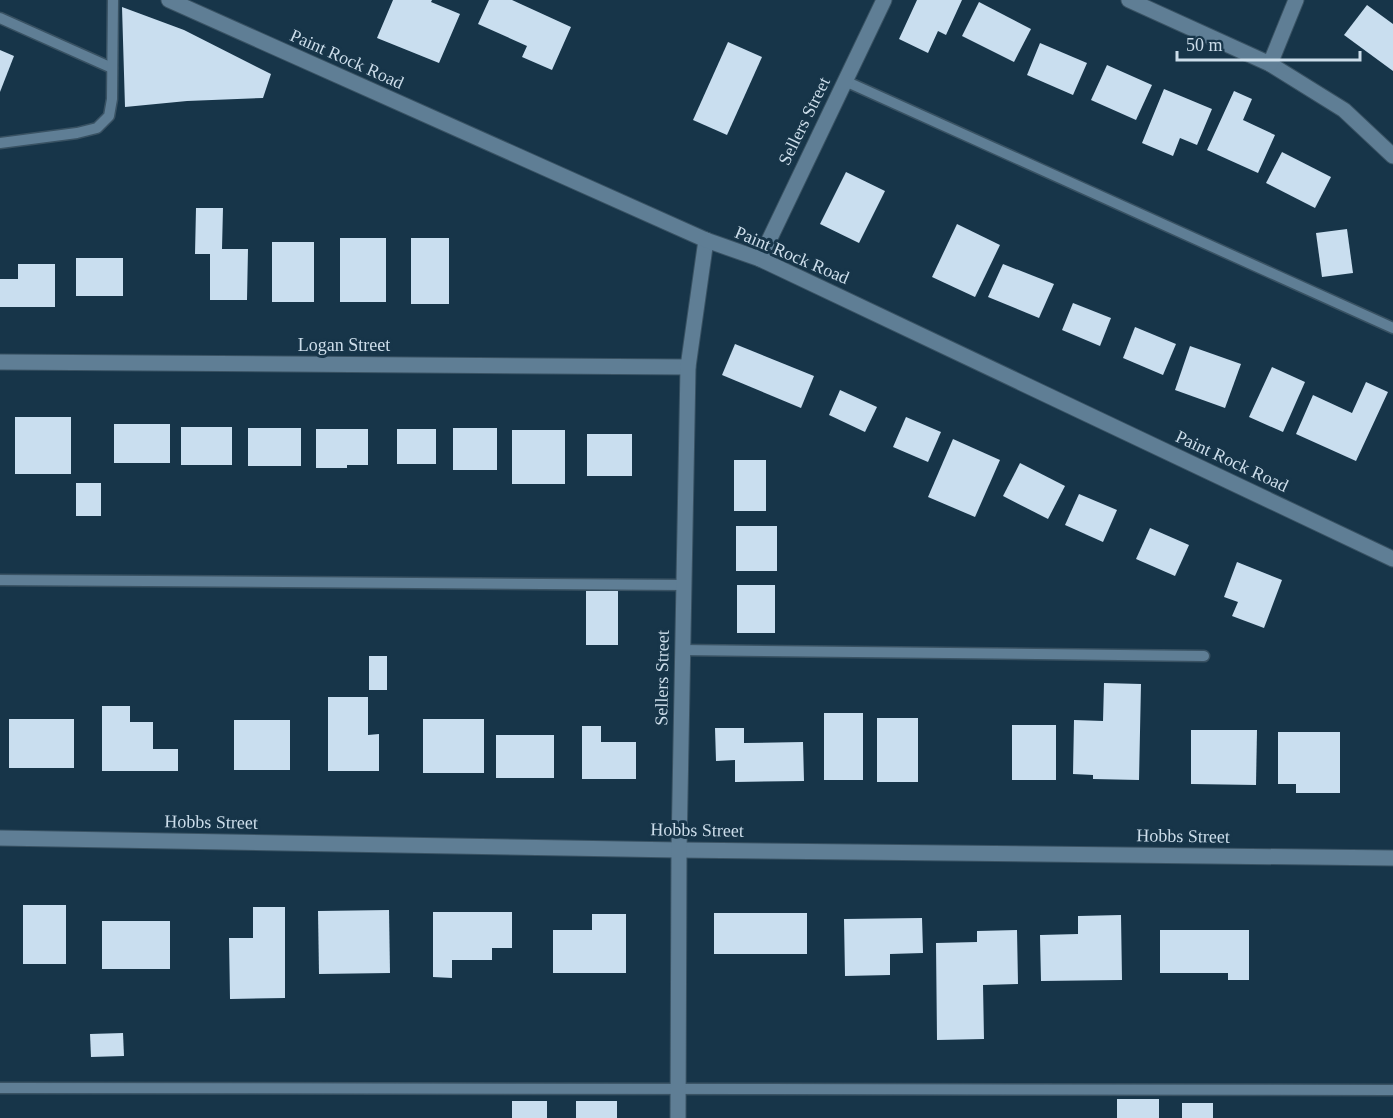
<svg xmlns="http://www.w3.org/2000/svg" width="1393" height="1118" viewBox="0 0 1393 1118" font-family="'Times New Roman',serif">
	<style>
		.building { fill: #c9deef }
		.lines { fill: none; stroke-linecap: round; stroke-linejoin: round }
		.lane-casing { stroke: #395263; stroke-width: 13 }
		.street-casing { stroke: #395263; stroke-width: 17 }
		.secondary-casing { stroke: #395263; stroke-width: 17 }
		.lane { stroke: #5f7e95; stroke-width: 10 }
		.street { stroke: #5f7e95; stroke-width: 15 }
		.secondary { stroke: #5f7e95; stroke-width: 15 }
		.labels { text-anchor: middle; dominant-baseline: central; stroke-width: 6; stroke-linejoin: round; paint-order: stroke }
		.street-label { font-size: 18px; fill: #ccddea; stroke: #173549 }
	</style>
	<rect width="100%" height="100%" fill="#173549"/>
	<g class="building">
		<path d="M393,0H432L431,2L460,14L439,63L377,38Z"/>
		<path d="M489,0H512L571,27L552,70L522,57L527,46L478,24Z"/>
		<path d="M917,0H962L946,35L938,31L928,53L899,39Z"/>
		<path d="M979,2L1031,29L1014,62L962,36Z"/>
		<path d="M1367,5L1393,24V71L1344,35Z"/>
		<path d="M122,7L184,30L271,74L263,98L187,101L125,107Z"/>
		<path d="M728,42L762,57L727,135L693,120Z"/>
		<path d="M1040,43L1087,63L1073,95L1027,75Z"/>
		<path d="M0,50L14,56L0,92Z"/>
		<path d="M1107,65L1152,85L1136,120L1091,100Z"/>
		<path d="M1164,89L1212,109L1197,145L1180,138L1173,156L1142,143Z"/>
		<path d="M1234,91L1252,99L1243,120L1275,135L1258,173L1207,150Z"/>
		<path d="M1282,152L1331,177L1315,208L1266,183Z"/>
		<path d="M846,172L885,191L859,243L820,224Z"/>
		<path d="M196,208H223L222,249H248L247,300H210V254H195Z"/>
		<path d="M957,224L1000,245L975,297L932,277Z"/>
		<path d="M1347,229L1353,273L1322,277L1316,233Z"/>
		<rect x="340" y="238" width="46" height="64"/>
		<rect x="411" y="238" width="38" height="66"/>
		<rect x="272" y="242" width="42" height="60"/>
		<rect x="76" y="258" width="47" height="38"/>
		<path d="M18,264H55V307H0V279H18Z"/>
		<path d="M1003,264L1054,284L1039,318L988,297Z"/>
		<path d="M1073,303L1111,318L1100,346L1062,330Z"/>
		<path d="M1135,327L1176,344L1163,375L1123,358Z"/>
		<path d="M735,344L814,376L801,408L722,375Z"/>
		<path d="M1190,346L1241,364L1225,408L1175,390Z"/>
		<path d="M1272,367L1305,382L1283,432L1249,417Z"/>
		<path d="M1366,382L1388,392L1356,461L1296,434L1313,395L1352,413Z"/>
		<path d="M840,390L877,407L865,432L829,415Z"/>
		<rect x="15" y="417" width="56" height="57"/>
		<path d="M906,417L941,432L928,462L893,447Z"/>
		<rect x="114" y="424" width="56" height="39"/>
		<rect x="181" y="427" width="51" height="38"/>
		<rect x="248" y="428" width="53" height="38"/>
		<rect x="453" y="428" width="44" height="42"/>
		<path d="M316,429H368V465H347V468H316Z"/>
		<rect x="397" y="429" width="39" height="35"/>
		<rect x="512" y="430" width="53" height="54"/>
		<rect x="587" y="434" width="45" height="42"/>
		<path d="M953,439L1000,460L975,517L928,497Z"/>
		<rect x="734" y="460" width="32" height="51"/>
		<path d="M1020,463L1065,486L1048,519L1003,496Z"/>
		<rect x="76" y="483" width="25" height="33"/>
		<path d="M1079,494L1117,510L1103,542L1065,525Z"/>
		<rect x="736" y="526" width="41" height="45"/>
		<path d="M1150,528L1189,545L1175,576L1136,559Z"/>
		<path d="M1237,562L1282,580L1264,628L1232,616L1238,602L1224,597Z"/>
		<rect x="737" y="585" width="38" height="48"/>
		<rect x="586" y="591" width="32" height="54"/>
		<rect x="369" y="656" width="18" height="34"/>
		<path d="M1104,683L1141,684L1139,780L1093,779V775L1073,774L1074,720L1103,721Z"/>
		<path d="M328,697H368V735L379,734V771H328Z"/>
		<path d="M102,706H130V722H153V749H178V771H102Z"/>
		<rect x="824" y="713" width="39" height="67"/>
		<rect x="877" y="718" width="41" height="64"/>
		<rect x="9" y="719" width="65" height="49"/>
		<rect x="423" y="719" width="61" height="54"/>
		<rect x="234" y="720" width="56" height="50"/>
		<rect x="1012" y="725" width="44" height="55"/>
		<path d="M582,726H601V742H636V779H582Z"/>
		<path d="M715,728H744V743L803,742L804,781L735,782V760L716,761Z"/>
		<path d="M1191,730H1257L1256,785L1191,784Z"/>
		<path d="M1278,732H1340V793H1296V784H1278Z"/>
		<rect x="496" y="735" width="58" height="43"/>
		<rect x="23" y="905" width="43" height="59"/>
		<path d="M253,907H285V998L230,999L229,938H253Z"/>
		<path d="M389,910L390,973L319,974L318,911Z"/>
		<path d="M433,912H512V948H492V960H452V978L433,977Z"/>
		<rect x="714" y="913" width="93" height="41"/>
		<path d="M592,914H626V973H553V930H592Z"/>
		<path d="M1121,915L1122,980L1041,981L1040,935L1078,934V916Z"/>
		<path d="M922,918L923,953L890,954V975L845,976L844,919Z"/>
		<rect x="102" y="921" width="68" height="48"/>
		<path d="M1017,930L1018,984L983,985L984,1039L937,1040L936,943L977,942V931Z"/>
		<path d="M1160,930H1249V980H1228V973H1160Z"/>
		<path d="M123,1033L124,1056L91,1057L90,1034Z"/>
		<rect x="1117" y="1099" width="42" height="19"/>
		<rect x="512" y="1101" width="35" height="17"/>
		<rect x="576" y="1101" width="41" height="17"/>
		<rect x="1182" y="1103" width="31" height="15"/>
	</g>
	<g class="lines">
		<defs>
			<g id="lane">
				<path d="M0,18L112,68"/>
				<path d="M845,81L1393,328"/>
				<path d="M0,143L77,133L97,128L109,116L112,99L113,0"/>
				<path d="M0,580L684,585"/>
				<path d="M682,650L1204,656"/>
				<path d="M0,1088L1393,1090"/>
			</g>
			<g id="street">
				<path d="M1129,0L1270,64L1344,110L1393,156"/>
				<path d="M1270,64L1296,0"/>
				<path d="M760,259L884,0"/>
				<path d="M0,362L688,367"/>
				<path d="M0,838L679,850L1393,858"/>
				<path d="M678,1118L679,850L688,367L706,240"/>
			</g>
			<path id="secondary" d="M169,0L706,240L760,259L1393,559"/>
		</defs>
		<use href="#lane" class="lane-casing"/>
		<use href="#street" class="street-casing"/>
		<use href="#secondary" class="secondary-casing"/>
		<use href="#lane" class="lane"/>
		<use href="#street" class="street"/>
		<use href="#secondary" class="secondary"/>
	</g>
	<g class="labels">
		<g class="street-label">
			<text transform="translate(347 59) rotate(24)">Paint Rock Road</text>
			<text transform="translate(804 121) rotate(-64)">Sellers Street</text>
			<text transform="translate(792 255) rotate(23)">Paint Rock Road</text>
			<text x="344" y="345">Logan Street</text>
			<text transform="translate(1232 461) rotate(25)">Paint Rock Road</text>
			<text transform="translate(662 678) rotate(-89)">Sellers Street</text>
			<text transform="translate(211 822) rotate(1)">Hobbs Street</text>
			<text transform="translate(697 830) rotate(1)">Hobbs Street</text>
			<text transform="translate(1183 836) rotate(1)">Hobbs Street</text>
		</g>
	</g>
	<path d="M1177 51v9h183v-9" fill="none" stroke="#ccddea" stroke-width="3"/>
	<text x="1186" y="51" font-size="18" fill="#ccddea" stroke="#173549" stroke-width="4.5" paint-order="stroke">50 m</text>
</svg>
